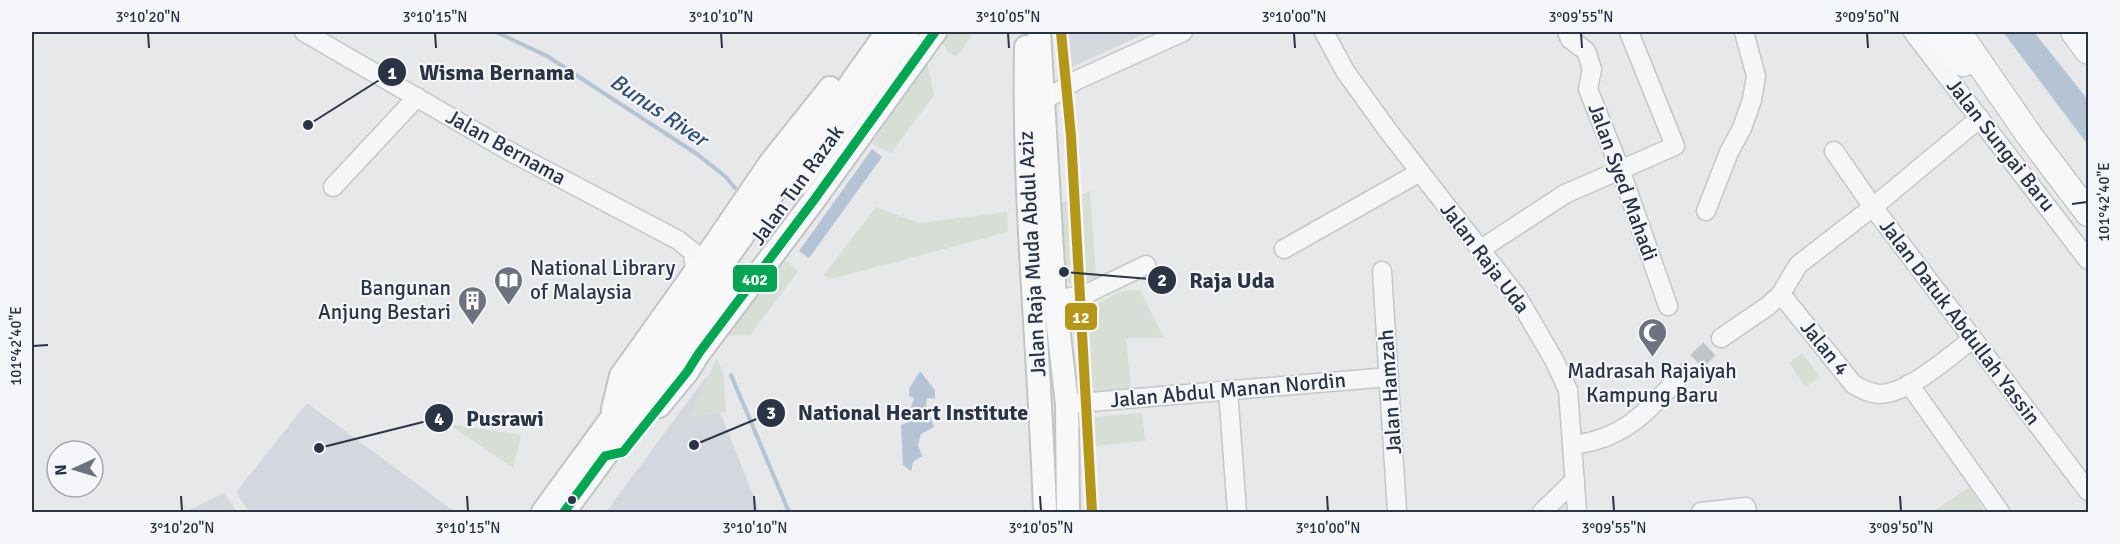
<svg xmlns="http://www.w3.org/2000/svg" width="2120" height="544" viewBox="0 0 2120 544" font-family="Signika,sans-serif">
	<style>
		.built { fill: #d4d7dd }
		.green { fill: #d6ded6 }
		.water { fill: #b4c4d5 }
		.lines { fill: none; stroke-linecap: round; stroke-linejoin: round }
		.stream { stroke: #b4c4d5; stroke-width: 4 }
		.minor-tunnel { stroke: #c1c4c9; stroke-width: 18; stroke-dasharray: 18 9; stroke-linecap: butt }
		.minor-casing { stroke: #c4c6c8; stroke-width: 21 }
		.major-casing { stroke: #c2c5c8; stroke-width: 26 }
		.highway-casing { stroke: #b8bbbf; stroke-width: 28 }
		.minor { stroke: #f5f6f7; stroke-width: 18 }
		.major { stroke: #f8f8f8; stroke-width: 22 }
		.highway { stroke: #f8f8f8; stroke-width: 26 }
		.bus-1-casing { stroke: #f4f6f9; stroke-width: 14 }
		.bus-1 { stroke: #00a651; stroke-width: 9 }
		.metro-1-casing { stroke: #f4f6f9; stroke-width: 15 }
		.metro-1 { stroke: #b59718; stroke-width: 10 }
		.ticks { fill: none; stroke: #2b3445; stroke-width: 2 }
		.bus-dot { fill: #2b3445; stroke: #f4f6f9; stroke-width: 2 }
		.labels { text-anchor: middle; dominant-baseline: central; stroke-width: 4.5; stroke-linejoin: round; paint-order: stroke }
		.street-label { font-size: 21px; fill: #2b3445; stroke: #f4f6f9 }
		.poi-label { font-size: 21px; fill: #2b3445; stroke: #f4f6f9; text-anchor: start }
		.water-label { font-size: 22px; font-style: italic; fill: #34527a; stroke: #f4f6f9 }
		.leader { fill: none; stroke: #2b3445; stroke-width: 2 }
		.callout-dot { fill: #2b3445; stroke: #f4f6f9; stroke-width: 2 }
		.mark-label { font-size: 18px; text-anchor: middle; font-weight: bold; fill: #fff }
		.callout-label { font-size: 22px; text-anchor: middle; font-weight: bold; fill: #2b3445; stroke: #f4f6f9; stroke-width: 4.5; stroke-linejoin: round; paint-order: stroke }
		.line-badge { stroke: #f4f6f9; stroke-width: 2 }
		.badge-label { font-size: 16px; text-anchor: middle; font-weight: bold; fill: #fff }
		.neatline { fill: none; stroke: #2b3445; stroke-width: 2 }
		.ticks-label { font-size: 15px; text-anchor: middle; fill: #2b3445 }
	</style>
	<rect width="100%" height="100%" fill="#e6e8ea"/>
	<g class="built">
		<path d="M1063,32H1149L1065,70Z"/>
		<path d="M706,377L760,512H606Z"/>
		<path d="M307,403L455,512H249L236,492Z"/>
		<path d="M224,493L237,512H185Z"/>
	</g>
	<g class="green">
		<path d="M948,32H974L956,57L946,50L942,40Z"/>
		<path d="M926,58L934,95L891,153L872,144Z"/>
		<path d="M1090,191L1096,277L1082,283L1069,284L1062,278L1057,215L1061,203Z"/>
		<path d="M876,207L918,223L1007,212L1008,232L835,278L823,276Z"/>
		<path d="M781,256L798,271L750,335L719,336Z"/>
		<path d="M1140,290L1164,338H1126L1131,388L1089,393L1080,313L1121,291Z"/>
		<path d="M1802,353L1820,377L1806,387L1789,363Z"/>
		<path d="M717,359L723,372L726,412L687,418Z"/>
		<path d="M1142,413L1145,441L1095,446L1093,417Z"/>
		<path d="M448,424L521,435L513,468Z"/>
		<path d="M1970,487L1985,512H1933Z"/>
	</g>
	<g class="water">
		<path d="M2003,32H2034L2088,100V145Z"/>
		<path d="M872,149L882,157L809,258L799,251Z"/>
		<path d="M920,371L935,390V399L927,398L926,405L934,427L921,434L918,445L922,456L913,462L911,471L903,465L901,425L906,423L914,398L909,396V389Z"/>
	</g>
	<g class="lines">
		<g class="stream">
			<path d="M496,32L547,56L697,154L726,177L735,188"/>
			<path d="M731,375L789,512"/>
		</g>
		<path class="minor-tunnel" d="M1677,380L1721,338"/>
		<defs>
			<g id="minor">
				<path d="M304,32L509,151L678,240L693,252L695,272"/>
				<path d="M1324,32L1345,71L1389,132L1518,298L1554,360L1568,390L1577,512"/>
				<path d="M1567,32L1570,39L1586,51L1592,69L1588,89L1620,169L1668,306"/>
				<path d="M1913,32L2088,260"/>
				<path d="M1043,101L1077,80L1183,32"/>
				<path d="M1834,151L1873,207L2088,491"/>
				<path d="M333,187L417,97"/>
				<path d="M1706,211L1729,152L1742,128L1752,100L1756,76L1744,32"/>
				<path d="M1284,249L1420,172"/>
				<path d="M1481,249L1565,194L1675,146L1629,32"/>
				<path d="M1382,271L1397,512"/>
				<path d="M1781,294L1853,384C1861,389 1869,393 1879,394C1909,394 1949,356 1973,339"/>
				<path d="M1055,300L1086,294L1146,265"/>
				<path d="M1721,338L1768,306L1781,294L1798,265L1873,207L1980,118"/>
				<path d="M1909,384L2000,512"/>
				<path d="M1228,390L1237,512"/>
				<path d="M1067,404L1389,377"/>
				<path d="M1573,445C1623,439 1644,414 1677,380"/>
				<path d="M1542,512L1575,480"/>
				<path d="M1701,512L1746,507L1747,512"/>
			</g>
			<g id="major">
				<path d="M1039,32L1055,300L1067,404L1068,512"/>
				<path d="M1026,47C1023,202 1040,357 1045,512"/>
				<path d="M798,184L908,32"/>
				<path d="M659,406L687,372L699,353L814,200L935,32"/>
				<path d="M613,409L621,376L715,244L771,162L830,88"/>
				<path d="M543,512L660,352L887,32"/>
				<path d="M564,512L674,362L734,274"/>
			</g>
			<g id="highway">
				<path d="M1935,32L1964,63"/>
				<path d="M1958,32L2029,135L2088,213"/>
				<path d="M2074,32L2088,51"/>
			</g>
		</defs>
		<use href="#minor" class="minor-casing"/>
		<use href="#major" class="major-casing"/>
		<use href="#highway" class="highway-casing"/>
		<use href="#minor" class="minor"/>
		<use href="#major" class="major"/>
		<use href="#highway" class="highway"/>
		<defs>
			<path id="bus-1" d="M564,512L605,456L623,452L687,372L699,353L814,200L935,32"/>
		</defs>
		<use href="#bus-1" class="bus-1-casing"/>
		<use href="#bus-1" class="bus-1"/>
		<defs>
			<path id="metro-1" d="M1061,32L1071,136L1092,512"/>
		</defs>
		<use href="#metro-1" class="metro-1-casing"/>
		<use href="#metro-1" class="metro-1"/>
	</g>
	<path class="ticks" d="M148,33L149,48M435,33L436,48M721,33L722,48M1008,33L1009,48M1294,33L1295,48M1581,33L1582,48M1867,33L1868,48M2072,204L2087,202M33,346L48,345M181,496L182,511M467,496L468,511M754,496L755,511M1040,496L1041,511M1327,496L1328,511M1613,496L1614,511M1900,496L1901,511"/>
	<defs>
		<symbol id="library-pin" viewBox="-11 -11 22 30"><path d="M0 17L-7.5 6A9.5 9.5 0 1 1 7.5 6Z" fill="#6c737f" stroke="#f4f6f9"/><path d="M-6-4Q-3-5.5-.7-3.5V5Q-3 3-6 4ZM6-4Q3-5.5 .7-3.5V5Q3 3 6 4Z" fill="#fff"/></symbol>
		<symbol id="building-pin" viewBox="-11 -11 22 30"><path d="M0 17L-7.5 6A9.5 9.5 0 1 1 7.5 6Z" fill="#6c737f" stroke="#f4f6f9"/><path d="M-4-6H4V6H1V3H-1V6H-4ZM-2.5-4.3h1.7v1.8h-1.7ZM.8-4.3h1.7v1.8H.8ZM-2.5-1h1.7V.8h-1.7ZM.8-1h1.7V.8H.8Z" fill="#fff"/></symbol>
		<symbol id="mosque-pin" viewBox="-11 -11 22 30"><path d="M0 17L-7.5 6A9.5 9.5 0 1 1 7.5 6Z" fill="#6c737f" stroke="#f4f6f9"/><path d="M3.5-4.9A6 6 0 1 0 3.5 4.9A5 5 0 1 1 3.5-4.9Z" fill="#fff"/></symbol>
	</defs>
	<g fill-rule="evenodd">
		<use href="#library-pin" x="492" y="264" width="33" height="45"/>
		<use href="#building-pin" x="456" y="284" width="33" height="45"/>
		<use href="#mosque-pin" x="1636" y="316" width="33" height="45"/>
	</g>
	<circle class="bus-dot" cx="572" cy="500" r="5"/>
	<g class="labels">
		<g class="street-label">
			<text transform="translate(2001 145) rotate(52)">Jalan Sungai Baru</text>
			<text transform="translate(506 147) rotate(29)">Jalan Bernama</text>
			<text transform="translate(1623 182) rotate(70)">Jalan Syed Mahadi</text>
			<text transform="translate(797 185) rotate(-54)">Jalan Tun Razak</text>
			<text transform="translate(1032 254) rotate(-93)">Jalan Raja Muda Abdul Aziz</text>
			<text transform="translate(1485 258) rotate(53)">Jalan Raja Uda</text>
			<text transform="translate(1960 322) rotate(53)">Jalan Datuk Abdullah Yassin</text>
			<text transform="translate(1825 348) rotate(51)">Jalan 4</text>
			<text transform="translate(1228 390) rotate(-5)">Jalan Abdul Manan Nordin</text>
			<text transform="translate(1390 392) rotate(-94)">Jalan Hamzah</text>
		</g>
		<g class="poi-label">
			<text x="530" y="268">National Library<tspan x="530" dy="24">of Malaysia</tspan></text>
			<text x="451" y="288" text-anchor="end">Bangunan<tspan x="451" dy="24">Anjung Bestari</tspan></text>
			<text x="1652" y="371" text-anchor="middle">Madrasah Rajaiyah<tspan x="1652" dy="24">Kampung Baru</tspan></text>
		</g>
		<g class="water-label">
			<text transform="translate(659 110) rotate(34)">Bunus River</text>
		</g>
	</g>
	<path class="leader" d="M308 125L392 72M1064 272L1162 280M694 445L771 413M319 448L439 418"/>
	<g class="callout-dot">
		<circle cx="308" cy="125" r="6"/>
		<circle cx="1064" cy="272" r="6"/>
		<circle cx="694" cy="445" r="6"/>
		<circle cx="319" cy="448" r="6"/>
		<circle cx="392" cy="72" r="15"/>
		<circle cx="1162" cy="280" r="15"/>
		<circle cx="771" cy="413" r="15"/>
		<circle cx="439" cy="418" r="15"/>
	</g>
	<g class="mark-label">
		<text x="392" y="79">1</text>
		<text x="1162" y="286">2</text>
		<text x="771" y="419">3</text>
		<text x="439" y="425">4</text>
	</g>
	<g class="callout-label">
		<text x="497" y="80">Wisma Bernama</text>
		<text x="1232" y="288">Raja Uda</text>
		<text x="913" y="420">National Heart Institute</text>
		<text x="505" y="426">Pusrawi</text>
	</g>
	<g class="line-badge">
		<rect x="732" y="264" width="46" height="29" rx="6" fill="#00a651"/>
		<rect x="1064" y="302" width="34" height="29" rx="6" fill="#b59718"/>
	</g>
	<g class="badge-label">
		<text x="755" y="285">402</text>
		<text x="1081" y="323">12</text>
	</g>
	<rect width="2120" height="544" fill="none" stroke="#f4f6f9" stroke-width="66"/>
	<g transform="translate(75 469) rotate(266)"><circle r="28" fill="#f4f6f9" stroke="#a4a8b1" stroke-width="1.5"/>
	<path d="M0-4.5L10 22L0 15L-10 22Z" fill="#6c737f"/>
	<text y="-9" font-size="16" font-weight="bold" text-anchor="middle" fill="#2b3445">N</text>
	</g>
	<rect x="33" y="33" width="2054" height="478" class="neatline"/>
	<g class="ticks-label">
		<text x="148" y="22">3°10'20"N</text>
		<text x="435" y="22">3°10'15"N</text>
		<text x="721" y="22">3°10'10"N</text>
		<text x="1008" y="22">3°10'05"N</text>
		<text x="1294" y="22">3°10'00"N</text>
		<text x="1581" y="22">3°09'55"N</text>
		<text x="1867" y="22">3°09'50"N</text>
		<text transform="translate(2104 202) rotate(-90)" y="5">101°42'40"E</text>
		<text transform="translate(16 346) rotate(-90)" y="5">101°42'40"E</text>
		<text x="182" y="533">3°10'20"N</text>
		<text x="468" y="533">3°10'15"N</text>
		<text x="755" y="533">3°10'10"N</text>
		<text x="1041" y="533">3°10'05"N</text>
		<text x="1328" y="533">3°10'00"N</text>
		<text x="1614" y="533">3°09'55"N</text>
		<text x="1901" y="533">3°09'50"N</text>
	</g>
</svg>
